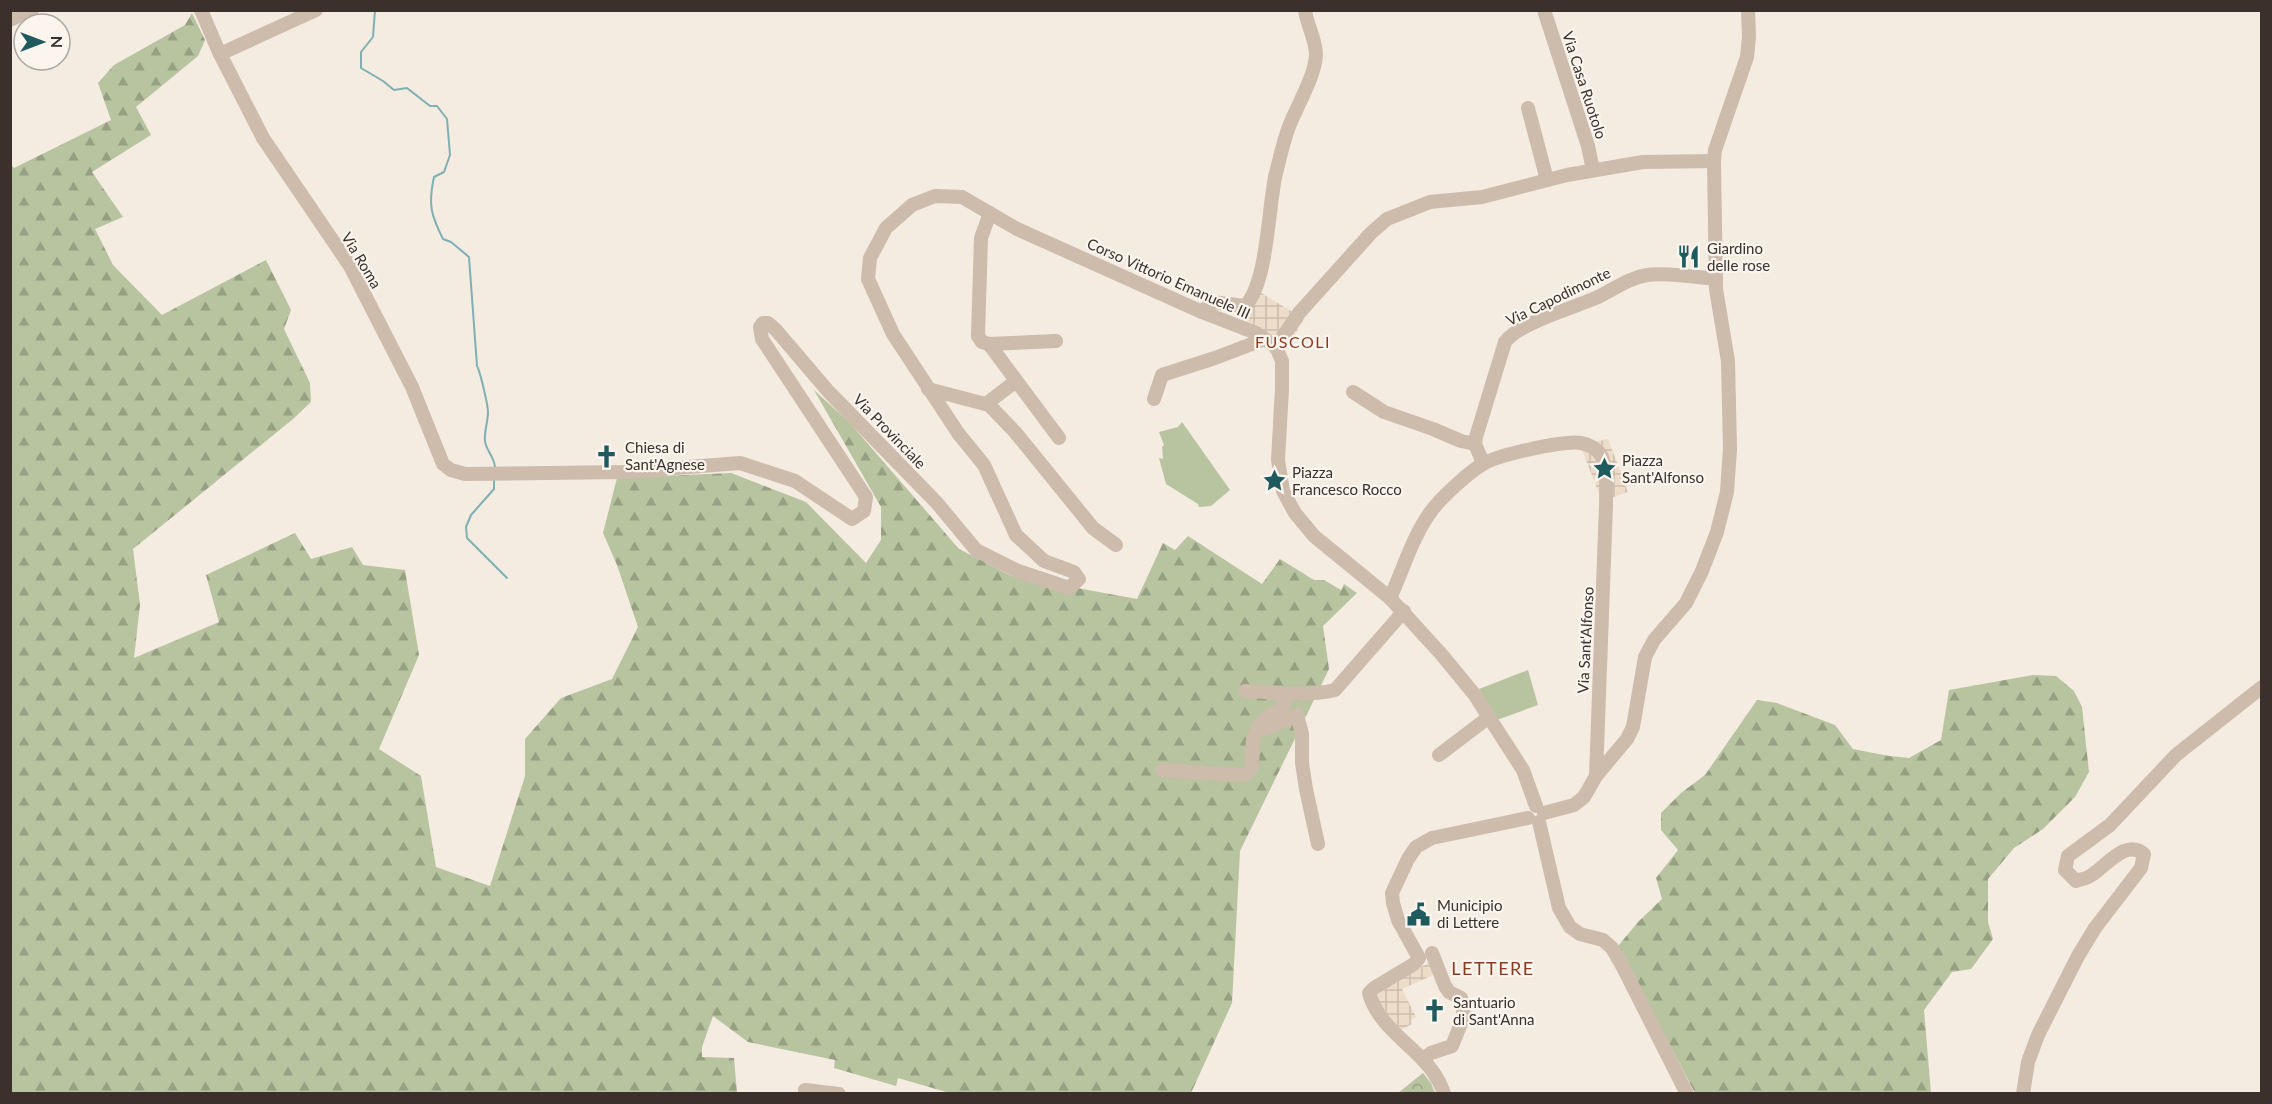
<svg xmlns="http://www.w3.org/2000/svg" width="2272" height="1104" viewBox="0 0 2272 1104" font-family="Lato,sans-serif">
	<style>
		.green { fill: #b8c4a0 }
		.forest { fill: url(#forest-firs) }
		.park { fill: url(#park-crowns) }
		.plaza { fill: url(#plaza-grid) }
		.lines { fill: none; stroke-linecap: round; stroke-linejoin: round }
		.stream { stroke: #7fb0b2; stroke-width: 2 }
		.minor { stroke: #cdbbac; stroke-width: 14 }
		.labels { text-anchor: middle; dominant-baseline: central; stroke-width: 4.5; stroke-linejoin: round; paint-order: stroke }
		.street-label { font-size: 15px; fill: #3b302b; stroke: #fbf5ee }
		.poi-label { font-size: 15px; fill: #3b302b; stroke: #fbf5ee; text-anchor: start }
		.neighbourhood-label { font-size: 16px; letter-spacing: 1.5px; fill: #8c3b22; stroke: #fbf5ee }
		.quarter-label { font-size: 18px; letter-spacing: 1.5px; fill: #8c3b22; stroke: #fbf5ee }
	</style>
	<defs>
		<pattern id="forest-firs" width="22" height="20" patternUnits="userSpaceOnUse" patternTransform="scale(1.5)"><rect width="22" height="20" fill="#b8c4a0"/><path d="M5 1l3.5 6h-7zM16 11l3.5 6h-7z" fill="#97a083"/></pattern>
		<pattern id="park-crowns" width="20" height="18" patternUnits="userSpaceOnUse" patternTransform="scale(1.5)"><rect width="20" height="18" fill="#b8c4a0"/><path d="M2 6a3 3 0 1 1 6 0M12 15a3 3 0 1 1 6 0" fill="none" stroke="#97a083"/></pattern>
		<pattern id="plaza-grid" width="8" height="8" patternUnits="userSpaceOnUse" patternTransform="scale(1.5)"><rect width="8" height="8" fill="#ecdcc8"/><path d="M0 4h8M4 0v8" fill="none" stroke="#cbbdac"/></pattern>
	</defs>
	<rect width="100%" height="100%" fill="#f4ebe1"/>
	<g class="green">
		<path d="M1182,422L1230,490L1211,506L1199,507L1198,504L1166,484L1159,458L1163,459L1162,447L1164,445L1159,432L1178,427Z"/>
		<path d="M1528,670L1538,705L1497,720L1479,689Z"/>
	</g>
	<g class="forest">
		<path d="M192,13L205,40L198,56L136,107L151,135L92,172L123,217L95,229L113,265L162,315L266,260L291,310L284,329L310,383L311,402L293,419L133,549L140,605L134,658L219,622L206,575L295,533L311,559L352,547L363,565L405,570L419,655L379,749L421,776L436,867L490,886L525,776V739L561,698L612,679L638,627L617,565L603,533L617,478L731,473L806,502L866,563L881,540V507L814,390L849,422L959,549L1012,576L1137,599L1163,543L1175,550L1188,536L1262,584L1280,559L1314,580H1324L1341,590L1344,584L1357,593L1323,626L1329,669L1240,851L1232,1003L1191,1093L953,1094L898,1078L896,1086L834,1068L835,1060L748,1042L713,1016L702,1047V1057L734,1058L737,1093H11L10,164L14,168L111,120L98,83L114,65L185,25Z"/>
		<path d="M2033,675L2056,676L2074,691L2082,707L2089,772L2075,797L2043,829L2014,848L1988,879V922L1993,939L1971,969L1952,972L1924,1010L1931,1093H1695L1618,946L1639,921L1662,899L1656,878L1678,850L1661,830V813L1681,793L1705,775L1757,700L1777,703L1835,725L1853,749L1889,756L1909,758L1941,740L1949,690Z"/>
	</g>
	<path class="park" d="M1423,1073L1431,1083L1435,1093H1398Z"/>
	<g class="plaza">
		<path d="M1258,291L1304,319L1285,351L1239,330Z"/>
		<path d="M1608,439L1628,492L1602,501L1580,445Z"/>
		<path d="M1429,962L1435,974L1402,989L1416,1017L1411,1020L1412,1024L1399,1031L1375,996Z"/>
	</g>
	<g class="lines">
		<g class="stream">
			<path d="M375,10L373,37L361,52V68L383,81L394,90L407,88L430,106H437L447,119L450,155L444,172L434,177C428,205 431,215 443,239L451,242L469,257L477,366C480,371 488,405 488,412C488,422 484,431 485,441C486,451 495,457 495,468"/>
			<path d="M494,479V489L471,515L466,527L467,538L507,578"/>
		</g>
		<g class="minor">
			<path d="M201,10L219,52L263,138L350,266L412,387L443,464L451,470L465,474L625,472L740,463L795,481L852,519L864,511L866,497L762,339L760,327L763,323H768L776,330L828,391L937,503L976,550L1018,571L1069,588L1079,579L1074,572L1044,561L1016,535L984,465L958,433L893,334L868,279L870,258L886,228L912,205L935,196L962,197L1017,229L1202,312L1256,333L1276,347L1282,361V389L1278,460L1283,491L1295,513L1314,536L1390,598L1442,655L1474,694L1523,770L1536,806"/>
			<path d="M1544,10L1588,146L1593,170"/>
			<path d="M10,20L32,10"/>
			<path d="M220,54L316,10"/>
			<path d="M1528,108L1547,180"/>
			<path d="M990,213L981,238L978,336L982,342L989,344L1056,341"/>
			<path d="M1202,312L1212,302L1245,306C1268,283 1268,206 1276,173C1280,157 1284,139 1290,124C1298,104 1315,76 1316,55C1316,39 1307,26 1305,10"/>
			<path d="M989,344L1059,438"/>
			<path d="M1276,347L1299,313L1371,233L1387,219L1430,202L1482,197L1567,175L1643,162L1714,161"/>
			<path d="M928,389L989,405L1015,432L1093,528L1116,545"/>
			<path d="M1353,392L1384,412L1433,429L1461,441L1475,444"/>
			<path d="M1154,399L1162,375L1215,358L1265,339"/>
			<path d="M986,404L1016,381"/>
			<path d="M1483,463L1475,444L1476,437L1505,342C1518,323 1577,307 1600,296C1616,288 1629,278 1647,275C1666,272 1695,277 1716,279"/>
			<path d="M1390,598C1403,570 1413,535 1432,510C1441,498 1470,471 1483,464C1497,455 1565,440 1581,443C1588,444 1597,449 1601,455C1608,468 1606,490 1606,505L1596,776"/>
			<path d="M1245,691C1275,692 1306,697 1335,690L1404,611"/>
			<path d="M1265,729L1297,715L1302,734V763L1306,789L1318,844"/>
			<path d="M1439,755L1489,717"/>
			<path d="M1162,770L1238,775C1261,775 1248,751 1254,737C1255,734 1259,726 1260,724C1271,712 1287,713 1286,693"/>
			<path d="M1544,813L1574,805L1584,797L1596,776L1627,739L1633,727L1645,657L1654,640L1686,603L1702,571L1717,532L1727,492L1730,449L1728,361L1716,289L1714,161L1715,150L1747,57L1749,37L1748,10"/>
			<path d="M1539,822L1559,908L1570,927L1580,934L1603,940L1612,948L1624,969L1687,1094"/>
			<path d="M1423,1059L1431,1053L1452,1046L1464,1016L1461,998L1449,992L1445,986L1432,953"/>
			<path d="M805,1090L839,1094"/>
			<path d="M1444,1094C1431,1051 1381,1036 1369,993L1374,988L1414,964L1419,958L1398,920L1393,903L1392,893L1408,859L1416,847L1432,838L1528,818"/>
			<path d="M2023,1094L2028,1062L2038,1035L2078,956L2095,928L2141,868L2144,854C2125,838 2106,867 2090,876C2086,879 2081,879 2076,881L2065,870L2068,856L2110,825L2176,755L2262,687"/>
		</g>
	</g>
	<defs>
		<symbol id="restaurant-bare" viewBox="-9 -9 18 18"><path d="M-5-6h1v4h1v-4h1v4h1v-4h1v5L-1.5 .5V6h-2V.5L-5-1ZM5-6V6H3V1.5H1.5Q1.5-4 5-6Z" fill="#1f5a5e" stroke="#fbf5ee" stroke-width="2.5" paint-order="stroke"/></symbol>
		<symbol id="church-bare" viewBox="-9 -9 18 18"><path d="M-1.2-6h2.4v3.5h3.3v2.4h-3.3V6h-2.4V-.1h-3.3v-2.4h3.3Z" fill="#1f5a5e" stroke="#fbf5ee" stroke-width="2.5" paint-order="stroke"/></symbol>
		<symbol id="sight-bare" viewBox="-9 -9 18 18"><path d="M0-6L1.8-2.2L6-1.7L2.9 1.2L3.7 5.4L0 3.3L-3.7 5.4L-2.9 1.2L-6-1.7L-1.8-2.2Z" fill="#1f5a5e" stroke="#fbf5ee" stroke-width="2.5" paint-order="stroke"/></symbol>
		<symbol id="civic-bare" viewBox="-9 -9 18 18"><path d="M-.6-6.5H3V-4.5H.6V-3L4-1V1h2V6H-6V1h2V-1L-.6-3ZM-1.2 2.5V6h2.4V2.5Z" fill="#1f5a5e" stroke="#fbf5ee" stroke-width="2.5" paint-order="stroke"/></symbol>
	</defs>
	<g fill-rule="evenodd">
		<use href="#restaurant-bare" x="1672" y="240" width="33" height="33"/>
		<use href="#church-bare" x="590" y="440" width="33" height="33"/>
		<use href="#sight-bare" x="1588" y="452" width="33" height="33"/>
		<use href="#sight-bare" x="1258" y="464" width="33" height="33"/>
		<use href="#civic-bare" x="1402" y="898" width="33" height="33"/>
		<use href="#church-bare" x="1418" y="994" width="33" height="33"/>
	</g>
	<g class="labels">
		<g class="street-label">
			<text transform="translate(1585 85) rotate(72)">Via Casa Ruotolo</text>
			<text transform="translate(362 260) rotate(59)">Via Roma</text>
			<text transform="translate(1169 278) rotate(24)">Corso Vittorio Emanuele III</text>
			<text transform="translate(1558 296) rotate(-26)">Via Capodimonte</text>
			<text transform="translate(890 431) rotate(46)">Via Provinciale</text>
			<text transform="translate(1585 640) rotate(-87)">Via Sant'Alfonso</text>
		</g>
		<g class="poi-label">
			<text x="1707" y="248">Giardino<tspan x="1707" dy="17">delle rose</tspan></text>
			<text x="625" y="447">Chiesa di<tspan x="625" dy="17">Sant'Agnese</tspan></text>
			<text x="1622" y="460">Piazza<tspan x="1622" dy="17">Sant'Alfonso</tspan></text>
			<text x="1292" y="472">Piazza<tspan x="1292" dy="17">Francesco Rocco</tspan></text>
			<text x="1437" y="905">Municipio<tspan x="1437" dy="17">di Lettere</tspan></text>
			<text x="1453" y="1002">Santuario<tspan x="1453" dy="17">di Sant'Anna</tspan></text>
		</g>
		<g class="neighbourhood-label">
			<text x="1293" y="341">FUSCOLI</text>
		</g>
		<g class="quarter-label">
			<text x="1493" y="968">LETTERE</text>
		</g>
	</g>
	<rect width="2272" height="1104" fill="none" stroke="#3b302b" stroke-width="24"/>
	<g transform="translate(42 42) rotate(90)"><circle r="28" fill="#fbf5ee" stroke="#aea6a0" stroke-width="1.5"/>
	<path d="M0-4.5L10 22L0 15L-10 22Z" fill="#1f5a5e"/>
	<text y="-9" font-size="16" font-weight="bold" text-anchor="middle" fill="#3b302b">N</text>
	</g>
</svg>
